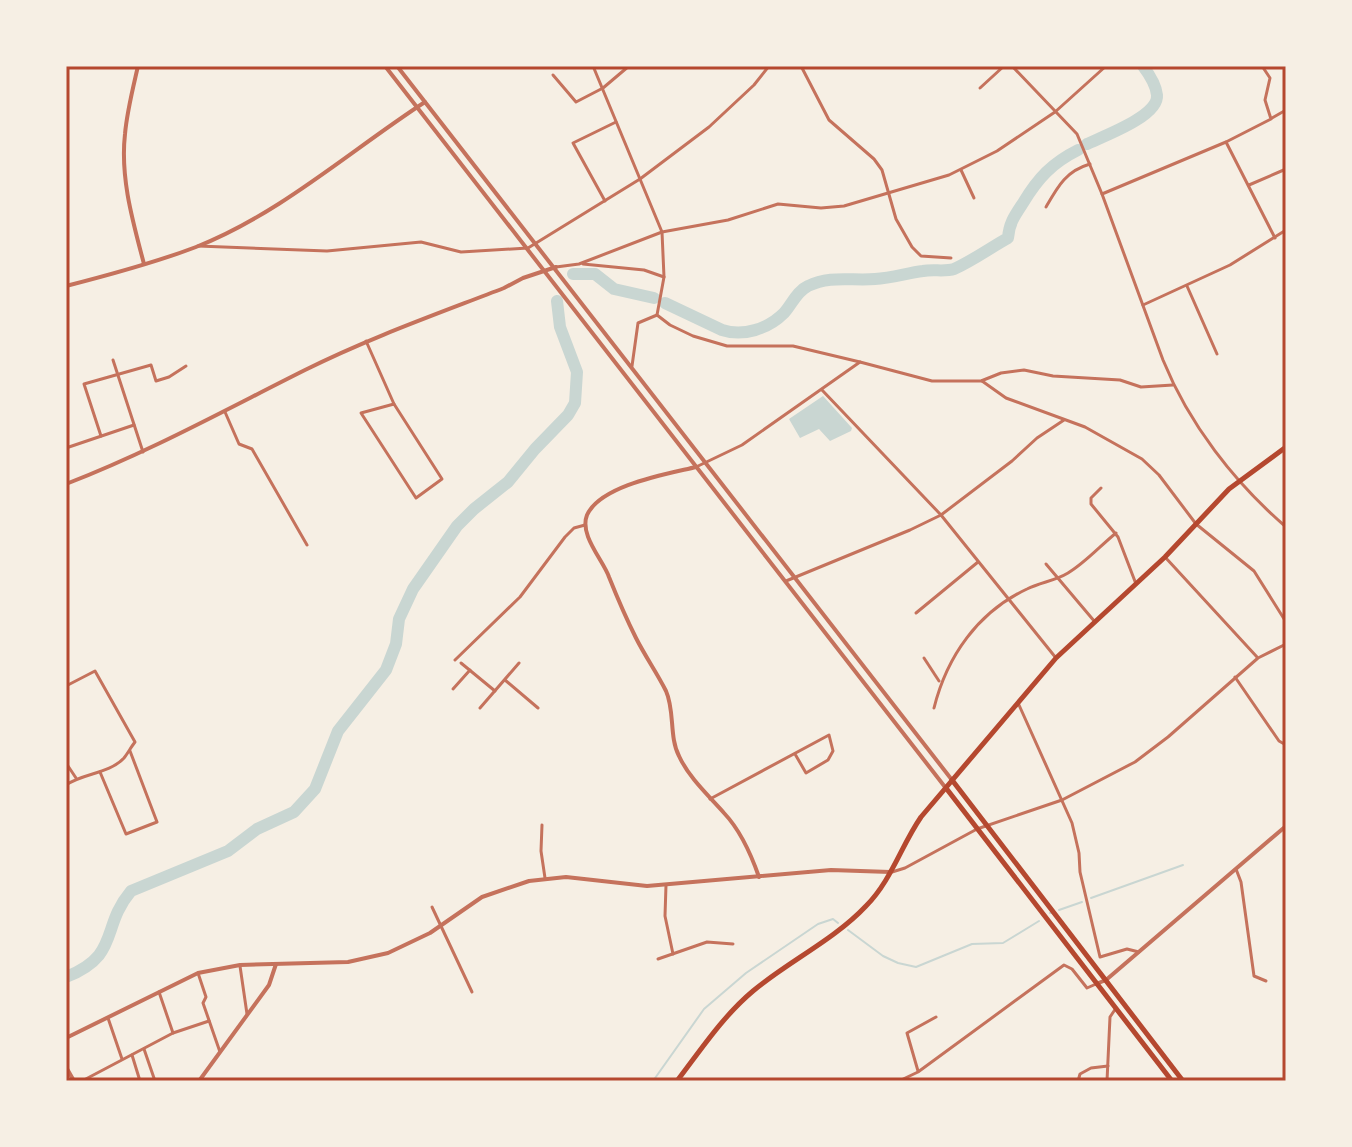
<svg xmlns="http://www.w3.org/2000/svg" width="1352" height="1147" viewBox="0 0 1352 1147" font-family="'Varela Round',sans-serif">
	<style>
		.water { fill: #c9d6d2 }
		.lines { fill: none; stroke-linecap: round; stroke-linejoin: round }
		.stream { stroke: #c9d6d2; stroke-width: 2 }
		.river { stroke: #c9d6d2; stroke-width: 12 }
		.minor { stroke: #c5725c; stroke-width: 3 }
		.tertiary { stroke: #c5725c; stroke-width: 4 }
		.trunk { stroke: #b5482f; stroke-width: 5 }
		.neatline { fill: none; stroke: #b5482f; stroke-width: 3 }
	</style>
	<rect width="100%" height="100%" fill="#f6efe4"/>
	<path class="water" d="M823,396L852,428L851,431L830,441L819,429L800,438L789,419Z"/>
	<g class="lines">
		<g class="stream">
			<path d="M1091,898L1183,865"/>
			<path d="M1059,910L1082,902"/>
			<path d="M1050,913H1051"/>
			<path d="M848,930L883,956L898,963L916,967L972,944L1003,943L1039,921"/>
			<path d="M653,1081L704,1009L746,973L818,924L833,919L838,923"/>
		</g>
		<g class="river">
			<path d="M1087,144C1104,136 1159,116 1157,95C1156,84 1149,74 1143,66"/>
			<path d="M573,274H595L614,289L654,298"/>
			<path d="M665,303L722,330C743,337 768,329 784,313C792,304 797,291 808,286C830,275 852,281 875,279C892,278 907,273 923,271C933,269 945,272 954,269C972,261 990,248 1008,238C1009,223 1015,215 1023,203C1038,178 1052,163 1078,150"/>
			<path d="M66,977C121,955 100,928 131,891L228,851L257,829L294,812L315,789L338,731L386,670L396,644L399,619L413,589L457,526L474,509L508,482L535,449L568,415L575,403L577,372L560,327L557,301"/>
		</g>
		<g class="minor">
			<path d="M593,66L662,232L664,277L657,315L670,325L693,336L727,346H793L860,362"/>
			<path d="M801,66L829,120L874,159L882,170L896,219L912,247L921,256L951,258"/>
			<path d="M1012,66L1077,134L1102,194L1163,360C1189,424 1234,482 1286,527"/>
			<path d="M553,75L576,102L603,88L629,66"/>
			<path d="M980,88L1004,66"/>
			<path d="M1272,118L1286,110"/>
			<path d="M1226,142L1275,238"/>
			<path d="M961,170L974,198"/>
			<path d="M1249,185L1286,169"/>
			<path d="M1102,194L1226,142L1271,119L1265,100L1270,78L1262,66"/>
			<path d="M605,201L573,143L616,122"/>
			<path d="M1046,207C1058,186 1066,171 1090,164"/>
			<path d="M198,246L327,251L421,242L461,252L528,248L640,179L709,127L754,85L769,66"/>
			<path d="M583,264L644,270L664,277"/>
			<path d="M556,267L579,264L662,232L728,220L778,204L821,208L844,206L949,175L997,151L1055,112L1106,66"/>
			<path d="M1187,286L1217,354"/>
			<path d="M1143,305L1230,265L1286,230"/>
			<path d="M366,341L394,404"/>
			<path d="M113,360L143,452"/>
			<path d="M632,366L638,323L657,315"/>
			<path d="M982,381L1006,398L1085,427L1142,459L1159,475L1196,524L1254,571L1286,622"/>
			<path d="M822,390L941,515L1056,658"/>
			<path d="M394,404L442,479L416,498L361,413Z"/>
			<path d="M225,412L239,444L252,449L307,545"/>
			<path d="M101,436L84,384L151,365L156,381L169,377L186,366"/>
			<path d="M66,448L134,425"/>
			<path d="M696,467L742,445L860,362L932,381H981L1001,373L1024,370L1053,376L1120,380L1141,387L1173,385"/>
			<path d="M1101,488L1091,498V504L1118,537L1136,584"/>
			<path d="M1165,557L1257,657"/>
			<path d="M1046,564L1095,622"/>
			<path d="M786,581L910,530L941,515L1012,461L1037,438L1064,420"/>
			<path d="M916,613L978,562"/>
			<path d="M924,658L939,681"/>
			<path d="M455,660L520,597L565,537L574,528L585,525"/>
			<path d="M461,663L495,691"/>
			<path d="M1235,677L1279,741L1286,745"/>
			<path d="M505,680L538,708"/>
			<path d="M66,686L95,671L135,742C131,747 128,753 124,758C109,774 83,773 66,785"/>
			<path d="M453,689L470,670"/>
			<path d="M1019,705L1072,823L1079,853L1080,872L1100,957L1127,949L1139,952"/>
			<path d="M480,708L519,663"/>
			<path d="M934,708C947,656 978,612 1027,589C1041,582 1055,581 1068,573C1085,563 1100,546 1116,533"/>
			<path d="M66,763L76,778"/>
			<path d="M100,772L126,834L157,822L130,751"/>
			<path d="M710,799L829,735L833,751L828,760L806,773L795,754"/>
			<path d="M542,825L541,851L545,878"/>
			<path d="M1236,869L1241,882L1254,976L1266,981"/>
			<path d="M892,872L905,868L977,829L1062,800L1135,762L1168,737L1258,658L1286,644"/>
			<path d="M666,885L665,916L673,954"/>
			<path d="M432,907L472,992"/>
			<path d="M658,959L707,942L733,944"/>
			<path d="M240,966L247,1014"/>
			<path d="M198,973L206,997L203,1003L220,1052"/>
			<path d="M159,992L173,1033"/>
			<path d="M108,1018L122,1059"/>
			<path d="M144,1049L155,1081"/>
			<path d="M132,1055L140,1081"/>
			<path d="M918,1071L907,1033L936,1017"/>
			<path d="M82,1081L173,1033L209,1021"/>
			<path d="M899,1081L918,1072L1064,965L1072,969L1087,988L1096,984"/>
			<path d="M1078,1081L1080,1074L1091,1068L1108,1066"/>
			<path d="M1107,1081L1110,1017L1116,1008"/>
		</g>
		<g class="tertiary">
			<path d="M138,66C133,88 127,111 125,134C120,178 133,222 144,264"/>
			<path d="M385,66L945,787"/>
			<path d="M397,66L952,780"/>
			<path d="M66,286C109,275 154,263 196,247C280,214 351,150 425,102"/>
			<path d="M696,467C667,474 601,485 587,515C579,535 603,560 609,577C617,597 626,618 636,638C645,656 657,673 666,691C675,711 669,737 679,756C689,778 709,796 724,813C741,831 751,854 759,877"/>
			<path d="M66,484C149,452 225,410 305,370C369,338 437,314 504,288L523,278L556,267"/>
			<path d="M1096,984L1106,980L1286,826"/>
			<path d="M66,1038L198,973L240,965L348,962L388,953L430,933L482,897L529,881L566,877L647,886L831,870L890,872"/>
			<path d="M66,1067L74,1081"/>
			<path d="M199,1081L269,985L276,964"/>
		</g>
		<g class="trunk">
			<path d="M952,780L1183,1081"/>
			<path d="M946,788L1172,1081"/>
			<path d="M677,1081C700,1051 723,1016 753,991C789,961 834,940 866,906C891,881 901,846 921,817L1056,658L1165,557L1229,489L1286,447"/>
		</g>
	</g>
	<rect width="1352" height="1147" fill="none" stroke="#f6efe4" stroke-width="136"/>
	<rect x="68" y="68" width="1216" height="1011" class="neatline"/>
</svg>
